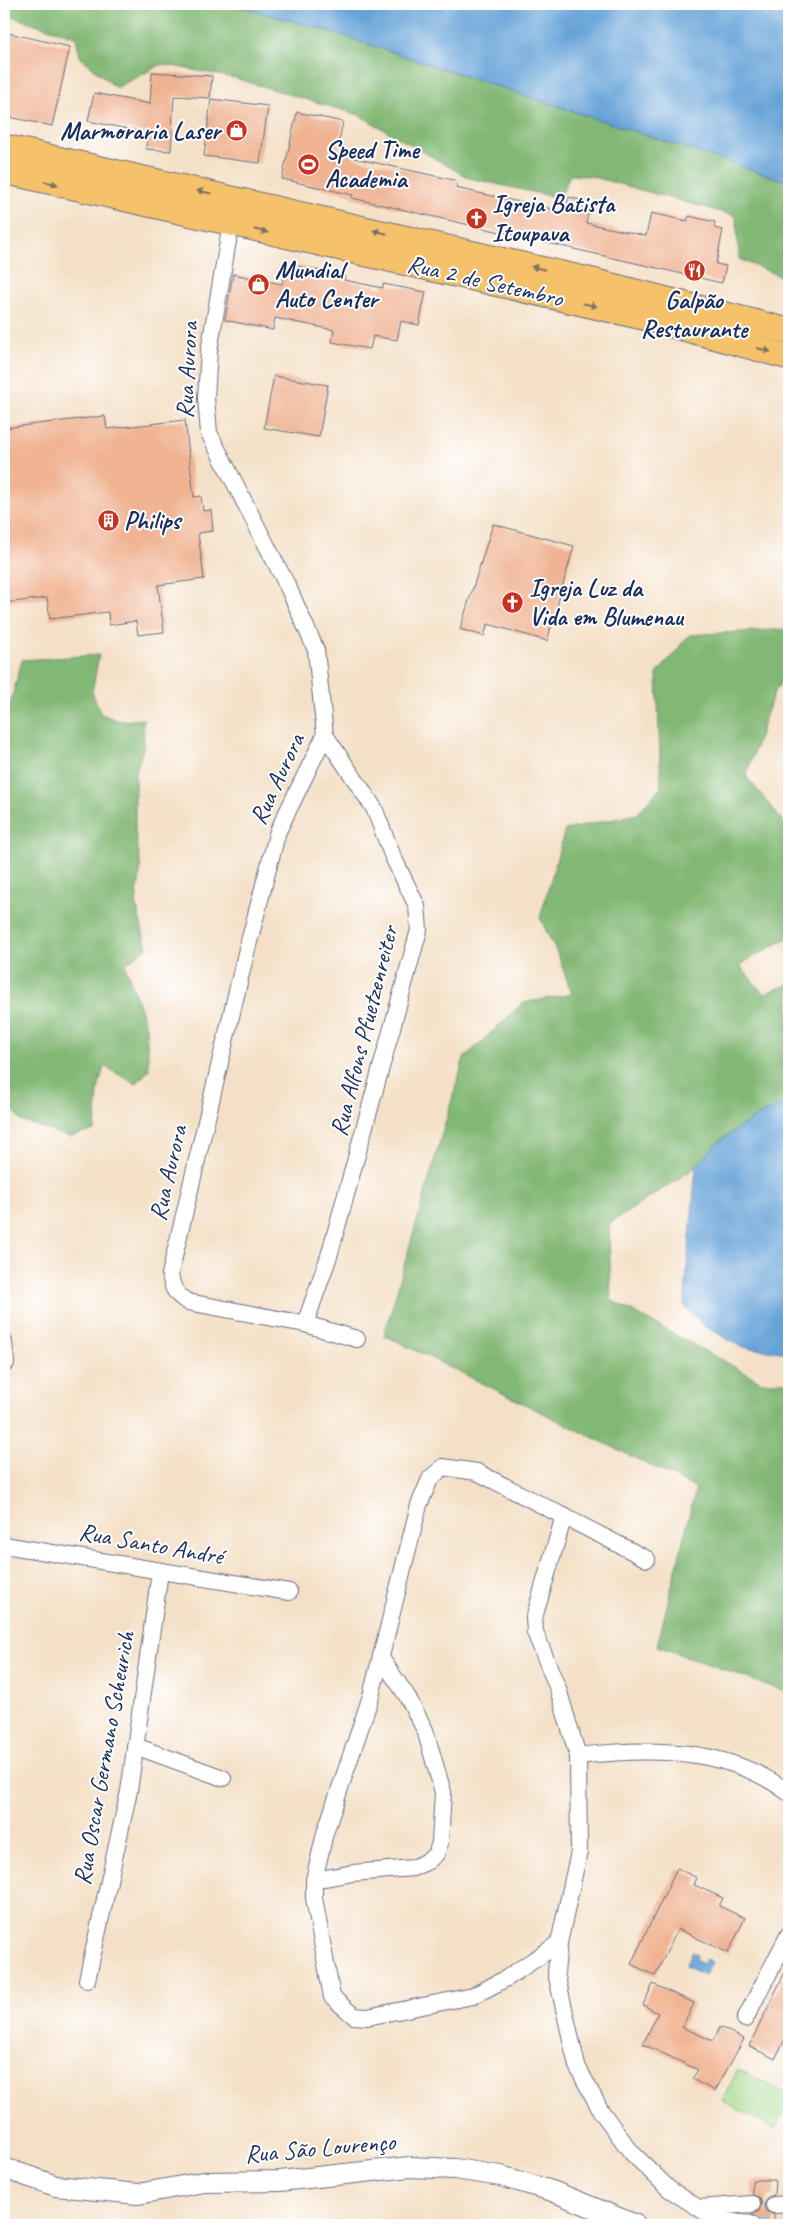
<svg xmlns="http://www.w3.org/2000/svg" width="793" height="2229" viewBox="0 0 793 2229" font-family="Caveat,sans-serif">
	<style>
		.green { fill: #a3d888; stroke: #5f8473 }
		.forest { fill: #82b874; stroke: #4e7469 }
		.water { fill: #66a3d8; stroke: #40699b }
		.building { fill: #f0b493 }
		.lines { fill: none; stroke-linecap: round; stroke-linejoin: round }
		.minor-tunnel { stroke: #c9bdb1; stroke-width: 16; stroke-dasharray: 16 8; stroke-linecap: butt }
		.minor-casing { stroke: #676d82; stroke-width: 18 }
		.tertiary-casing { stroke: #676d82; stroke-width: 22 }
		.primary-casing { stroke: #676d82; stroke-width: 27 }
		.minor { stroke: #fff; stroke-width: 16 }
		.tertiary { stroke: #fff; stroke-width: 20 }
		.primary { stroke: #f5c16b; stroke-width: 25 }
		.oneway { fill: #7d7164 }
		.labels { text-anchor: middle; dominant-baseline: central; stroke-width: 4; stroke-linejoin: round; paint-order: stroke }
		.poi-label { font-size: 25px; font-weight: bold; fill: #1b2f5e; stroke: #fff; text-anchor: start }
		.street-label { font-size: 25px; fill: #1b2f5e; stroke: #fff }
	</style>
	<rect width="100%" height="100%" fill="#fff"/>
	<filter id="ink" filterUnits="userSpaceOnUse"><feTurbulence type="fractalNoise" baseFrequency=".02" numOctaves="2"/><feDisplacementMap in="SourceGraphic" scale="10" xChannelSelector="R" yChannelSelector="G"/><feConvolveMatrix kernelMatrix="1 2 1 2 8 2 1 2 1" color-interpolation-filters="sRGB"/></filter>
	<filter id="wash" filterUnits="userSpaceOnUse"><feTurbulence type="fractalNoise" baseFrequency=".0096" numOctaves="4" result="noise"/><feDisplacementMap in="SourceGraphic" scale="20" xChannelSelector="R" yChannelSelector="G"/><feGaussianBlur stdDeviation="1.12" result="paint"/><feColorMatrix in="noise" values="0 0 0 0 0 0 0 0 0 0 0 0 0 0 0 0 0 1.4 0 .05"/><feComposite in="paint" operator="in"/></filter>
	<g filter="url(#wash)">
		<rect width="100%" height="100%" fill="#f4e0c6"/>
		<path class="green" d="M738,2069L789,2095V2104L776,2129L722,2101Z"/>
		<g class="forest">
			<path d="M4,4H231L325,30L789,182V280L739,259L736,216L590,176L570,175L560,198L469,178L359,115L235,78L162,64L116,88L80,57L76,37L4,14Z"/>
			<path d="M789,629V671L774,692L746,776L789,829V937L739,965L764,994L789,984L788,1102L756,1117L718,1142L696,1167L609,1224L611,1300L762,1382H789V1693L657,1646L696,1488L384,1335L464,1058L523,1003L572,994L558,955L540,918L565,830L637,814L661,787L657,674L689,635Z"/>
			<path d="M99,655L92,692L101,714L120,721L143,719L144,745L135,774V831L141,866L136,904L147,948L125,964L146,1027L149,1070L136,1084L104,1066L98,1089L95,1130L69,1137L21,1121L4,1096V728L22,660Z"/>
		</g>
		<g class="water">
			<path d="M231,4H789V182L325,30Z"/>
			<path d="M789,1095V1353L741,1347L703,1325L684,1306L696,1167L718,1142L756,1117L788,1102Z"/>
			<path d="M692,1952L697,1955L695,1960L703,1964L706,1959L712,1962L705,1975L685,1966Z"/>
		</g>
		<g id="blocks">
			<g class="building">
				<path d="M4,32L70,47L52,126L4,116Z"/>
				<path d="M152,72L212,76L210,98L174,96L171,151L146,149L148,133L88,121L94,93L150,104Z"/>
				<path d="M211,99L268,106L260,163L204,156Z"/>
				<path d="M297,112L343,122L337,149L355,153L354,158L458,181L456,188L565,212L569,197L591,203L586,223L646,236L651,213L687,221L689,216L715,222L714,228L723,230L716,264L726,266L722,283L352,198L353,195L282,179Z"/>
				<path d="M286,264L345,276L344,280L383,288V284L426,292L419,325L401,321L397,340L373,336L370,349L332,342L334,330L275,318L273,330L225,320L233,274L282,284Z"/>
				<path d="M274,376L328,385L319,437L264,428Z"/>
				<path d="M105,416L107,429L185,420L194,497L201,496L203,511L211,510L213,531L198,533L204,579L158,585L164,632L138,635L136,621L109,625L108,612L50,619L47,598L4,603V428Z"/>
				<path d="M493,524L574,546L547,641L488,624L484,636L460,629Z"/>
				<path d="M677,1868L697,1878L694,1885L723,1898L719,1906L745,1918L728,1953L678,1929L655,1976L631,1964Z"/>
				<path d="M789,1964V2031L775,2059L749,2046Z"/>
				<path d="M653,1984L694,2003L682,2027L713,2041L720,2027L744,2039L715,2091L692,2079L698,2070L643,2044L658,2013L643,2005Z"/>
				<path d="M752,2180H775L774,2195L768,2197L764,2205L766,2211L774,2215V2225H761L760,2220L752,2214L758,2212L762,2204L760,2198L752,2194Z"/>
			</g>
		</g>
	</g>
	<g filter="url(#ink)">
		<use href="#blocks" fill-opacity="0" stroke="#676d82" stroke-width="1"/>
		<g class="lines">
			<path class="minor-tunnel" d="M751,2224L773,2225"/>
			<defs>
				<g id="minor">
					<path d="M231,224L209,351L206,398L209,433L289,589L316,650L325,735L278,831L246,953L170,1274C172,1287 175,1295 188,1302L305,1324L357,1339"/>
					<path d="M305,1324L329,1256L419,930L417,906L393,857L374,808L325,735"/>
					<path d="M4,1342L6,1363"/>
					<path d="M564,1516L534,1618L535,1632L558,1689L578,1756L579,1852L559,1943L556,1973L577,2066L601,2111L631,2152L669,2189L711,2216L724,2221L751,2224"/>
					<path d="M4,1545L289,1592"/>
					<path d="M135,1746L223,1778"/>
					<path d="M578,1756C650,1747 728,1747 789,1793"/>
					<path d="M314,1880L353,1873L413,1868L428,1861L436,1854L440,1843L443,1792L425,1730L407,1696L381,1658"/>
					<path d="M559,1943L507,1978L473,1996L367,2017L354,2016L332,1997L314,1898V1880L325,1833L371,1696L419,1505L430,1479L443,1467L477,1472L647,1559"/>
					<path d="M87,1980L129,1791L160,1572"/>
					<path d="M745,2019L789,1934"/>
					<path d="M774,2205L789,2204"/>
					<path d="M699,2208L752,2204"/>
				</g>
				<path id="tertiary" d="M4,2168L56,2186L138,2194L204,2182L280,2181L410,2167L455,2169L501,2176L552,2191L636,2225"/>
				<g id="primary">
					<path d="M4,147L597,282L789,331"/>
					<path d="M4,171L643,317L789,357"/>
				</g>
			</defs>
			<use href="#minor" class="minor-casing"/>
			<use href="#tertiary" class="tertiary-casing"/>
			<use href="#primary" class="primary-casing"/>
			<use href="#minor" class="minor"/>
			<use href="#tertiary" class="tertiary"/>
			<use href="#primary" class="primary"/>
		</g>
		<defs><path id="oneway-solid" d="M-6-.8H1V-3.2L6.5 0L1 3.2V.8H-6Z" transform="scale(1.25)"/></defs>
		<g class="oneway">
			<use href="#oneway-solid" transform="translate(51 183) rotate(14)"/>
			<use href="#oneway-solid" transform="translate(204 192) rotate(-168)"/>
			<use href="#oneway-solid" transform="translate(261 231) rotate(13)"/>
			<use href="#oneway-solid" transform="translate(380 232) rotate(-167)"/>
			<use href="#oneway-solid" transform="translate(538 268) rotate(-167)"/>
			<use href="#oneway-solid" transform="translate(590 305) rotate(13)"/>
			<use href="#oneway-solid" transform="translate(764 350) rotate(15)"/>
		</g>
	</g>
	<defs>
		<symbol id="shop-disc" viewBox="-11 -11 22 22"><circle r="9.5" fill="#c8321e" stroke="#fff"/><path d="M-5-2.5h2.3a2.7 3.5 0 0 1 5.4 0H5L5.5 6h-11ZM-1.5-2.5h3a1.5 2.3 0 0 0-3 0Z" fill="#fff"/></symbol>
		<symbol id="stadium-disc" viewBox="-11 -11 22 22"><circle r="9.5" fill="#c8321e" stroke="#fff"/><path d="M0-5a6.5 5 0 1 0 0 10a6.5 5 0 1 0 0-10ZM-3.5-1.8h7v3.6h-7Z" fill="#fff"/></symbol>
		<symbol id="church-disc" viewBox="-11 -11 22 22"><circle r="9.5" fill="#c8321e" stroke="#fff"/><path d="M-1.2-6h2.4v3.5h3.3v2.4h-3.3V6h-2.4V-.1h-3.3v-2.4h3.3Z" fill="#fff"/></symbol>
		<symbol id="restaurant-disc" viewBox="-11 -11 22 22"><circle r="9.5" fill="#c8321e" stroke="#fff"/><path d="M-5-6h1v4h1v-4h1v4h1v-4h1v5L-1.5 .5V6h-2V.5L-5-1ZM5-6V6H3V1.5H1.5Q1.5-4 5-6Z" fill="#fff"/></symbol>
		<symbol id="building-disc" viewBox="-11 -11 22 22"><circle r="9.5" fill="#c8321e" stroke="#fff"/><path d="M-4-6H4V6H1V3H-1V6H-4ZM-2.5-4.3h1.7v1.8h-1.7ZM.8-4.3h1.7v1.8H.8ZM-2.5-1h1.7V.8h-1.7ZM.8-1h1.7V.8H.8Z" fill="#fff"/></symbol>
	</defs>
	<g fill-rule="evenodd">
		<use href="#shop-disc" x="224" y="118" width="25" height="25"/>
		<use href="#stadium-disc" x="296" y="152" width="25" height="25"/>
		<use href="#church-disc" x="464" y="206" width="25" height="25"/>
		<use href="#restaurant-disc" x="682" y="258" width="25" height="25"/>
		<use href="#shop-disc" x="246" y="272" width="25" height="25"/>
		<use href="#building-disc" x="96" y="508" width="25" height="25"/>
		<use href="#church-disc" x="500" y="590" width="25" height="25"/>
	</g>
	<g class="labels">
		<g class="poi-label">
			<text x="220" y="131" text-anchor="end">Marmoraria Laser</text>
			<text x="325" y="150">Speed Time<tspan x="325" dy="29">Academia</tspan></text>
			<text x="492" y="204">Igreja Batista<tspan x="492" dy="29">Itoupava</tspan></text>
			<text x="275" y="270">Mundial<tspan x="275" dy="29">Auto Center</tspan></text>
			<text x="694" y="300" text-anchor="middle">Galpão<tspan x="694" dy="29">Restaurante</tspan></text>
			<text x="124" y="521">Philips</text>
			<text x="529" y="588">Igreja Luz da<tspan x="529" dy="29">Vida em Blumenau</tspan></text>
		</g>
		<g class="street-label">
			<text transform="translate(485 281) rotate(13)">Rua 2 de Setembro</text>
			<text transform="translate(187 370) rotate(-87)">Rua Aurora</text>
			<text transform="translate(277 779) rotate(-65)">Rua Aurora</text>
			<text transform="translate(364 1031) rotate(-76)">Rua Alfons Pfuetzenreiter</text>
			<text transform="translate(168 1173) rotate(-77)">Rua Aurora</text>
			<text transform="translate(151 1544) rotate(10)">Rua Santo André</text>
			<text transform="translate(104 1758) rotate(-80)">Rua Oscar Germano Scheurich</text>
			<text transform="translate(320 2148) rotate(-5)">Rua São Lourenço</text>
		</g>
	</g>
	<rect width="793" height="2229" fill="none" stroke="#fff" stroke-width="20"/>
</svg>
